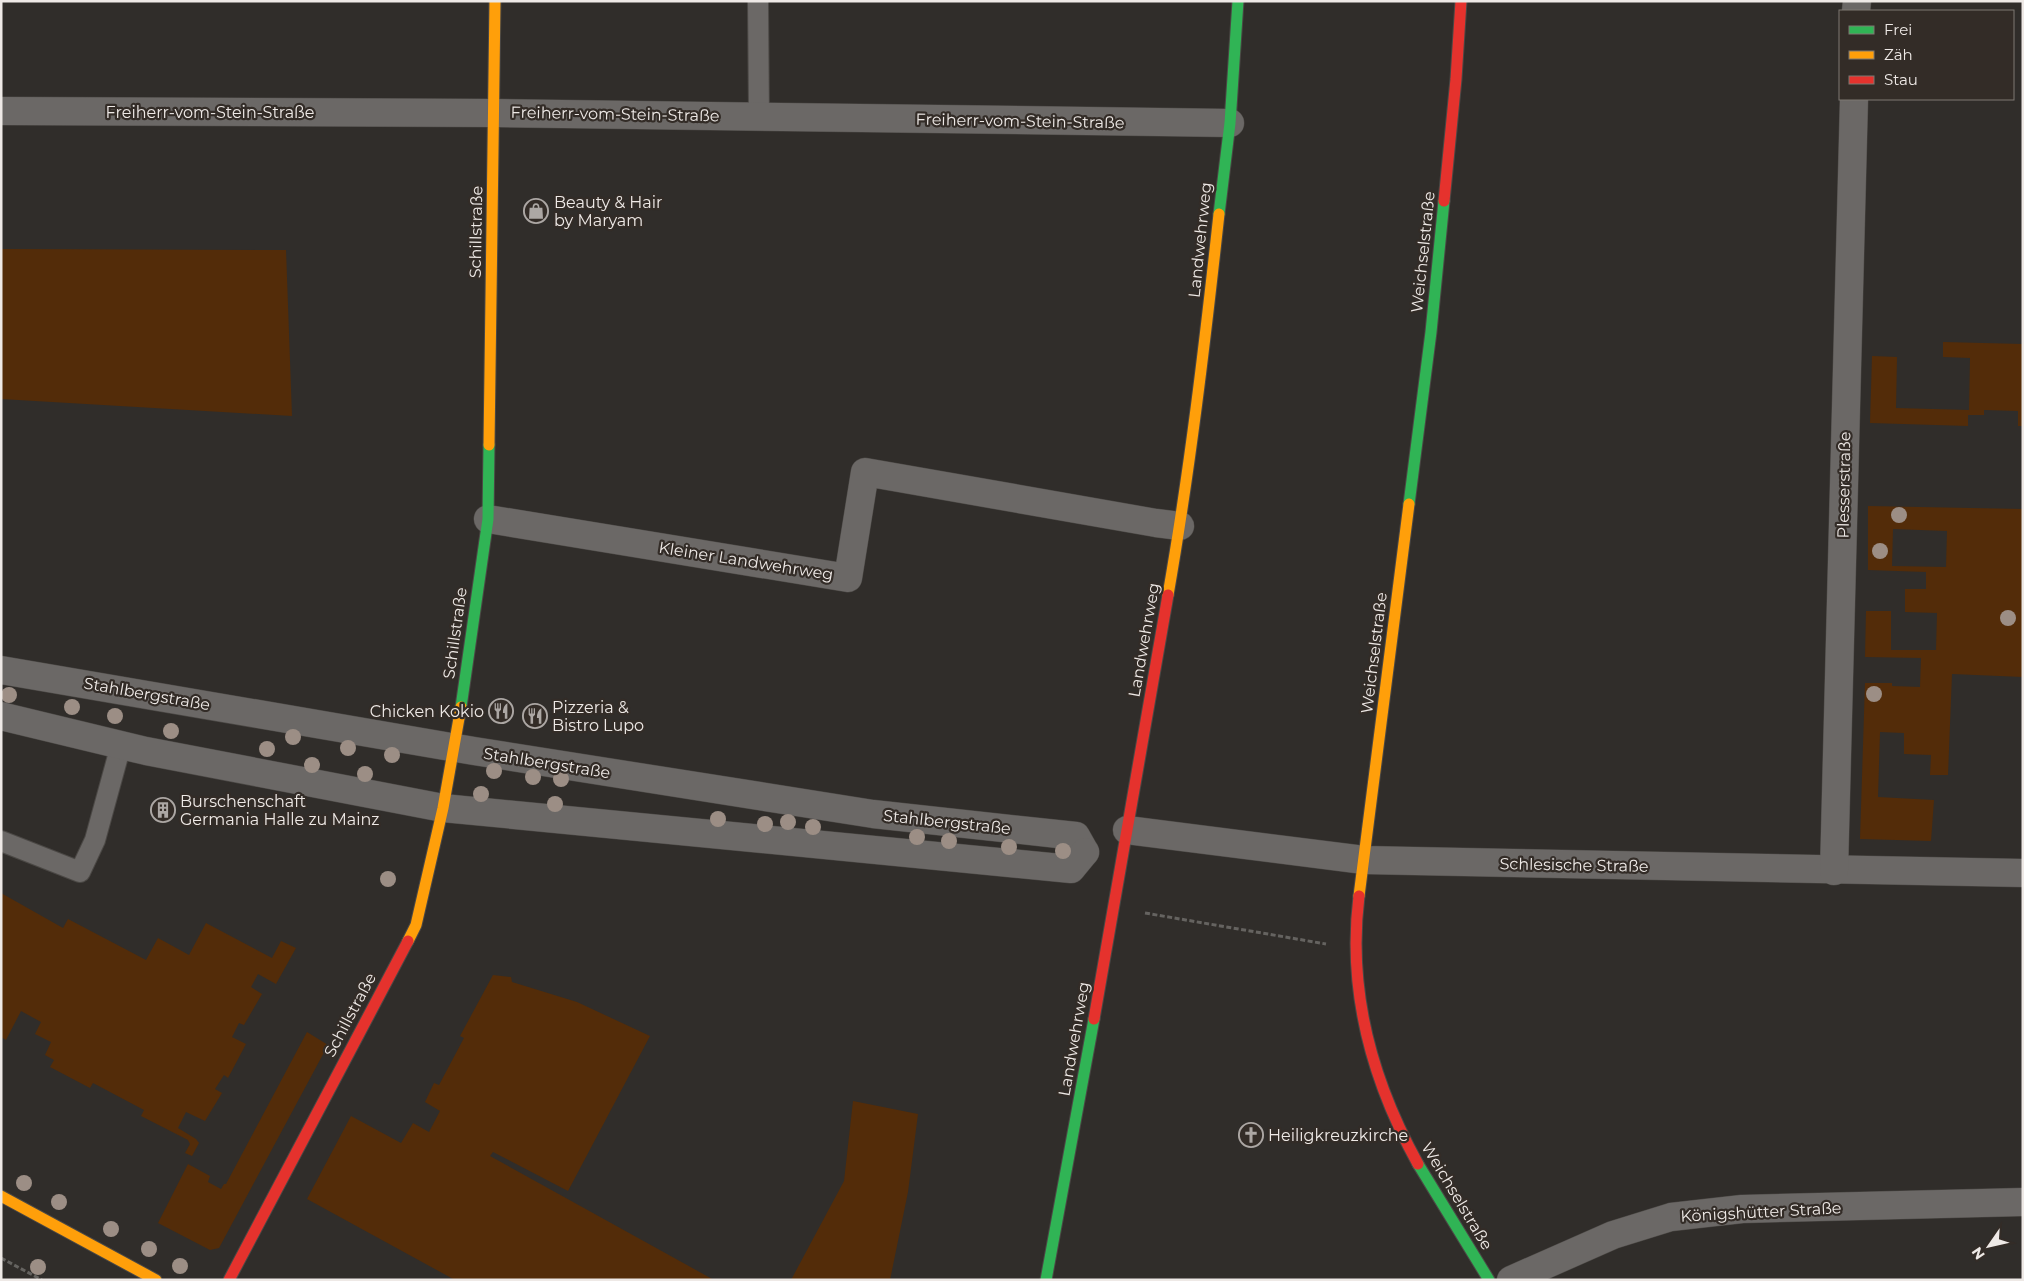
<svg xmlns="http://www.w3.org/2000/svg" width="2024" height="1281" viewBox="0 0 2024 1281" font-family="Montserrat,sans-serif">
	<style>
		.green { fill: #532c09; fill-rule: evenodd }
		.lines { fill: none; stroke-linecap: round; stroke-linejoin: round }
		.lane-casing { stroke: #4b4845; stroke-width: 22 }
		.street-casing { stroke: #4b4845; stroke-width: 29 }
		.fast-casing { stroke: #4b4845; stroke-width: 13 }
		.slow-casing { stroke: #4b4845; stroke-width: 13 }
		.jam-casing { stroke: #4b4845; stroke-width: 13 }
		.path { stroke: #656360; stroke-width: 3; stroke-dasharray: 5 2.5; stroke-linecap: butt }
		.lane { stroke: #6b6866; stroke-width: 20 }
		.street { stroke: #6b6866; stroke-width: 28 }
		.fast { stroke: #30b455; stroke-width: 11 }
		.slow { stroke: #ff9f0a; stroke-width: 11 }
		.jam { stroke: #e5322d; stroke-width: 11 }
		.tree { fill: #9c8e85 }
		.labels { text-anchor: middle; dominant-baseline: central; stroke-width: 4.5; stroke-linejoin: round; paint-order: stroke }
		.street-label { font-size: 16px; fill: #eee9e6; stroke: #332c27 }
		.poi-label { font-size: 16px; fill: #eee9e6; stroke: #332c27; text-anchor: start }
	</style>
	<rect width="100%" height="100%" fill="#302d2a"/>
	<g class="green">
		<path d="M1,249L286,250L292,416L1,399Z"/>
		<path d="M1943,342L2023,344V426H2018V411L1984,410V415H1968V426L1870,423L1872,356L1897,357L1896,408L1969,410L1970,358L1943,357Z"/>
		<path d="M1868,506L2023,509V677L1952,674L1948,775H1930L1931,755L1904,754V733L1880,732L1878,797L1934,800L1931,841L1860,839L1865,683H1892V686L1920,687L1921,658L1865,657L1866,611H1891V650H1936L1937,613L1905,612V589H1926V572L1868,570ZM1893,529L1947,531L1946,567L1892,566Z"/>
		<path d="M1,893L63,928L68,919L146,960L158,938L189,955L206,923L272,958L281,941L296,948L276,984L258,974L251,987L262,994L244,1025L239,1023L232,1037L246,1044L228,1078L224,1075L215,1089L222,1093L205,1121L186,1112L178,1128L196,1139L199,1143L192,1156L185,1153L190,1144L188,1140L141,1116L144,1110L93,1083L90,1088L50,1067L54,1060L45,1055L51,1042L35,1034L41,1022L21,1011L6,1040L1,1037Z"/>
		<path d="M493,975L511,977L512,982L577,1002L650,1036L568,1191L493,1152L490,1156L714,1280H455L307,1199L351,1116L401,1143L413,1123L429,1132L440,1111L425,1102L434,1083L439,1085L464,1038L460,1036Z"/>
		<path d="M307,1032L328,1045L219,1248L210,1250L158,1223L188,1164L210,1176L208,1182L221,1189L224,1184H226Z"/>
		<path d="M853,1101L918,1114L908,1192L890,1280H791L844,1181Z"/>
	</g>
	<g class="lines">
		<defs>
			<g id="lane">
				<path d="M758,1L759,117"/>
				<path d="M1,841L80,872L95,840L121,745"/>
			</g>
			<g id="street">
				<path d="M1856,11L1857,1"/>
				<path d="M1,111L494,113L1230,123"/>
				<path d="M488,519L848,578L865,472L1156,523L1180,526"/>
				<path d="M1,670L474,751L873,814L1076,836L1085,852"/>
				<path d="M1,716L146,751L443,808L1071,869L1085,852"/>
				<path d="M1127,830L1364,860L2023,873"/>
				<path d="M1834,871L1854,99"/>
				<path d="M1511,1280L1613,1235L1671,1217L1742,1209L2023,1202"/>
			</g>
			<g id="fast">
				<path d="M1219,214L1230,123L1238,1"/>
				<path d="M1409,504L1431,332L1444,201"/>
				<path d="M461,707L488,519L489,445"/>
				<path d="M1418,1164L1489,1280"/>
				<path d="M1046,1280L1094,1019"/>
			</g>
			<g id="slow">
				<path d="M489,445L495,1"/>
				<path d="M1168,595C1190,469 1205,342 1219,214"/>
				<path d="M1359,896L1409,504"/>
				<path d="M408,941L416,925L443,808L461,707"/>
				<path d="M1,1196L156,1280"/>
			</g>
			<g id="jam">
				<path d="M1444,201L1456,79L1461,1"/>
				<path d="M1359,896C1347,992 1372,1081 1418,1164"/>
				<path d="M1094,1019L1168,595"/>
				<path d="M229,1280L408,941"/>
			</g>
		</defs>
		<use href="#lane" class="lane-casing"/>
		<use href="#street" class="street-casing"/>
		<use href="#fast" class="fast-casing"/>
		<use href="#slow" class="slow-casing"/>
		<use href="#jam" class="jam-casing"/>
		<g class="path">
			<path d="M1145,913L1326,944"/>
			<path d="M1,1258L42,1280"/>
		</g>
		<use href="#lane" class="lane"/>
		<use href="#street" class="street"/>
		<use href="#fast" class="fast"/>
		<use href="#slow" class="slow"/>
		<use href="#jam" class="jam"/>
	</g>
	<g class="tree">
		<circle cx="1899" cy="515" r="8"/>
		<circle cx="1880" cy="551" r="8"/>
		<circle cx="2008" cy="618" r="8"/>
		<circle cx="1874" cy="694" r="8"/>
		<circle cx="9" cy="695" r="8"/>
		<circle cx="72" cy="707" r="8"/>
		<circle cx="115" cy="716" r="8"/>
		<circle cx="171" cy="731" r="8"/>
		<circle cx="293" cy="737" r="8"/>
		<circle cx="348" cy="748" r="8"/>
		<circle cx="267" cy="749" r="8"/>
		<circle cx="392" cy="755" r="8"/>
		<circle cx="312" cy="765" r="8"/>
		<circle cx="494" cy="771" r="8"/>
		<circle cx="365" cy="774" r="8"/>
		<circle cx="533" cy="777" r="8"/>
		<circle cx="561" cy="779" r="8"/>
		<circle cx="481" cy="794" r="8"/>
		<circle cx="555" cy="804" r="8"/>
		<circle cx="718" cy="819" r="8"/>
		<circle cx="788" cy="822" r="8"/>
		<circle cx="765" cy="824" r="8"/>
		<circle cx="813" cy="827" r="8"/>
		<circle cx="917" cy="837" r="8"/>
		<circle cx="949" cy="841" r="8"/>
		<circle cx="1009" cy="847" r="8"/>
		<circle cx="1063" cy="851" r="8"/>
		<circle cx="388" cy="879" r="8"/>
		<circle cx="24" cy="1183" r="8"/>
		<circle cx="59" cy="1202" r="8"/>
		<circle cx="111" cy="1229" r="8"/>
		<circle cx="149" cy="1249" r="8"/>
		<circle cx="180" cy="1266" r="8"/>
		<circle cx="38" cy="1267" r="8"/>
	</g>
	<defs>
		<symbol id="shop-ring" viewBox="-11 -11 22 22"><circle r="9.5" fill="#332c27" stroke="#aca7a4" stroke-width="1.5"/><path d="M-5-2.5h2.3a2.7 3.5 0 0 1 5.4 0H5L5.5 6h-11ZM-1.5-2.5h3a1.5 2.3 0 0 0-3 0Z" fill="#aca7a4"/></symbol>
		<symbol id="restaurant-ring" viewBox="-11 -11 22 22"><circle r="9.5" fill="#332c27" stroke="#aca7a4" stroke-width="1.5"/><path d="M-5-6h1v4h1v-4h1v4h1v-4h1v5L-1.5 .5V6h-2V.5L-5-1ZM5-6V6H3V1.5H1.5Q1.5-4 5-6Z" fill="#aca7a4"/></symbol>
		<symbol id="building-ring" viewBox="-11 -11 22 22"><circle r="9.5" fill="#332c27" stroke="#aca7a4" stroke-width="1.5"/><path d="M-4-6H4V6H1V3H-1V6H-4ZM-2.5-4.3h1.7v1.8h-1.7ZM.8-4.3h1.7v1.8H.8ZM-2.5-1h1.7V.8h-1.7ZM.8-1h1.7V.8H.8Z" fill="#aca7a4"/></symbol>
		<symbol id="church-ring" viewBox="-11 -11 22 22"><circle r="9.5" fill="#332c27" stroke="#aca7a4" stroke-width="1.5"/><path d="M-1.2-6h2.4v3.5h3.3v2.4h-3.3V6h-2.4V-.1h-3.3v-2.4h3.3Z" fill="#aca7a4"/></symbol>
	</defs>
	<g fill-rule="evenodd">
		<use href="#shop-ring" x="522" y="197" width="28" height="28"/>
		<use href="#restaurant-ring" x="487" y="697" width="28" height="28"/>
		<use href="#restaurant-ring" x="521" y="702" width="28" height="28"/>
		<use href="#building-ring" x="149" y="796" width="28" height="28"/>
		<use href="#church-ring" x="1237" y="1121" width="28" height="28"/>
	</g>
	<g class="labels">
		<g class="street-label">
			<text x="210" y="112">Freiherr-vom-Stein-Straße</text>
			<text transform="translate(615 114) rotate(1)">Freiherr-vom-Stein-Straße</text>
			<text transform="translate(1020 121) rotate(1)">Freiherr-vom-Stein-Straße</text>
			<text transform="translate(476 232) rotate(-89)">Schillstraße</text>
			<text transform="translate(1200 240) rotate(-84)">Landwehrweg</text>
			<text transform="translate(1423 252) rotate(-84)">Weichselstraße</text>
			<text transform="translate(1844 485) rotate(-89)">Plesserstraße</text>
			<text transform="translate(746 561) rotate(9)">Kleiner Landwehrweg</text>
			<text transform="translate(455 633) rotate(-82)">Schillstraße</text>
			<text transform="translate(1144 640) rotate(-80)">Landwehrweg</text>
			<text transform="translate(1374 653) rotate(-83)">Weichselstraße</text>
			<text transform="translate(147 694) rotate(10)">Stahlbergstraße</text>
			<text transform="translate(547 763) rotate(9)">Stahlbergstraße</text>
			<text transform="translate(947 822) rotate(6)">Stahlbergstraße</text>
			<text transform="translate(1574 865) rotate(1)">Schlesische Straße</text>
			<text transform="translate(350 1015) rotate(-62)">Schillstraße</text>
			<text transform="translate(1074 1039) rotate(-80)">Landwehrweg</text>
			<text transform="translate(1457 1196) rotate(59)">Weichselstraße</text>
			<text transform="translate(1761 1212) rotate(-3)">Königshütter Straße</text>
		</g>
		<g class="poi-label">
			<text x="554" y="202">Beauty &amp; Hair<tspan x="554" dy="18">by Maryam</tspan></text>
			<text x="552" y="707">Pizzeria &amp;<tspan x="552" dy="18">Bistro Lupo</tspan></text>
			<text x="484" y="711" text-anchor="end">Chicken Kokio</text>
			<text x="180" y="801">Burschenschaft<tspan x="180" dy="18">Germania Halle zu Mainz</tspan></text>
			<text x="1268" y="1135">Heiligkreuzkirche</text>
		</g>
	</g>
	<rect width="2024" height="1281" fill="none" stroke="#eee9e6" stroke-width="5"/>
	<rect x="1839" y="10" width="175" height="90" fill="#332c27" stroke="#7e7873"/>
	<rect x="1849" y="26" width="25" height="8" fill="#30b455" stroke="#7e7873"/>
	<text x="1884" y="35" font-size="15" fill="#eee9e6">Frei</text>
	<rect x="1849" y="51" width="25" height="8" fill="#ff9f0a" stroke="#7e7873"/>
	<text x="1884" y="60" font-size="15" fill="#eee9e6">Zäh</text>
	<rect x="1849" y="76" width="25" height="8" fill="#e5322d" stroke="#7e7873"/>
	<text x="1884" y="85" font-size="15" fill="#eee9e6">Stau</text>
	<g transform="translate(1989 1246) rotate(236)" stroke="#332c27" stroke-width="4" paint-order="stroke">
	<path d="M0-4L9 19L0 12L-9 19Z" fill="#eee9e6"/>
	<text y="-8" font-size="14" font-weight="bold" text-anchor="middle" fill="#eee9e6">N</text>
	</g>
</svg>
